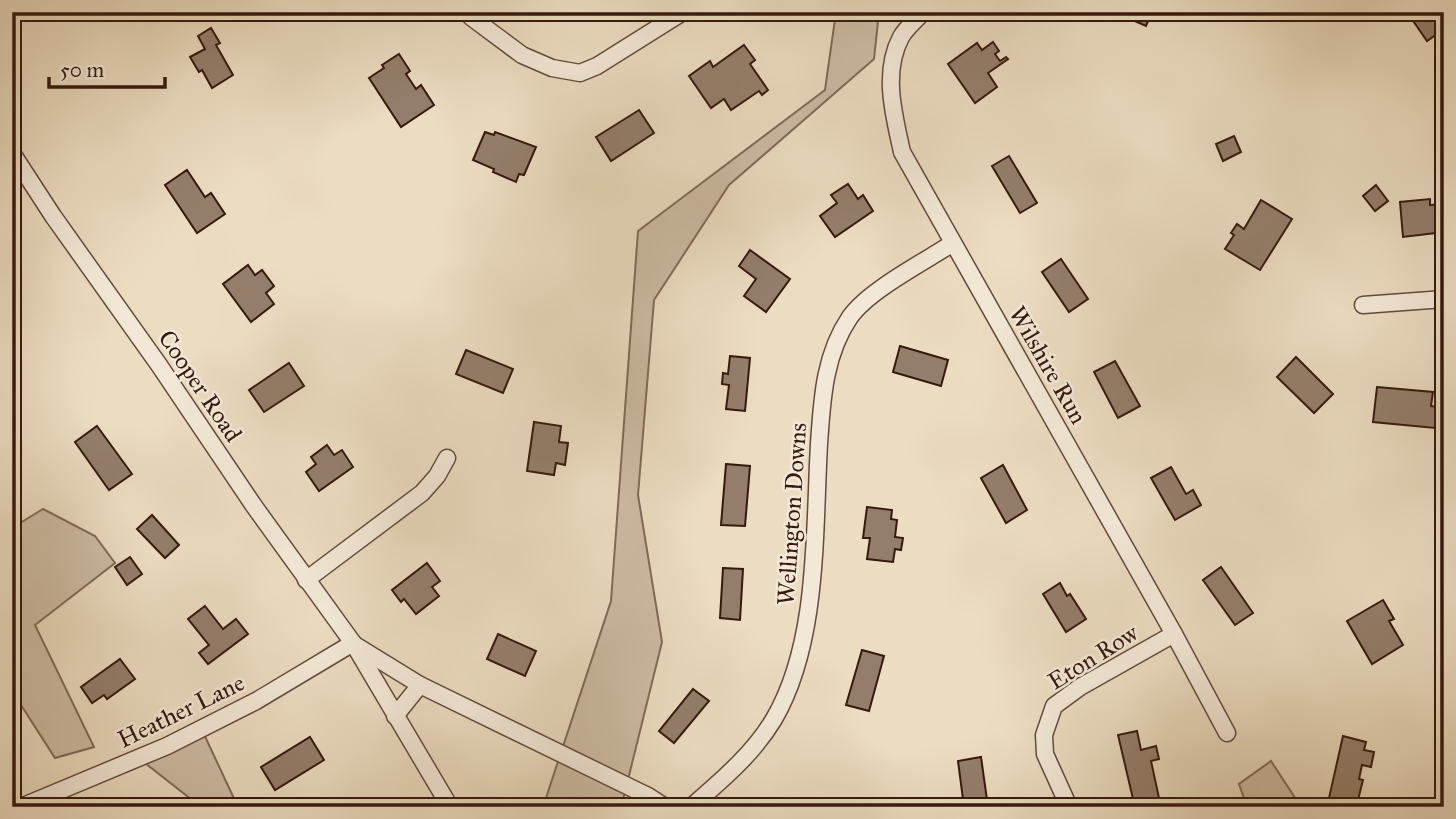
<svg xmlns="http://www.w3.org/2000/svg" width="1456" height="819" viewBox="0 0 1456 819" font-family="'IM FELL Great Primer',serif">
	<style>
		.green { fill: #cdbba3; stroke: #816a58; stroke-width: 2 }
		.building { fill: #947e6b; stroke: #35190e; stroke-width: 2 }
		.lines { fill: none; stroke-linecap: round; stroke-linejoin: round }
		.minor-casing { stroke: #634a3b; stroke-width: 19 }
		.minor { stroke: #f3e8d7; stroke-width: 16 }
		.labels { text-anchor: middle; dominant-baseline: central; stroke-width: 5; stroke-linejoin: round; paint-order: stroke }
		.street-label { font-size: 24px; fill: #35190e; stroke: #f3e8d7 }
	</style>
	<rect width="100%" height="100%" fill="#ecdcc1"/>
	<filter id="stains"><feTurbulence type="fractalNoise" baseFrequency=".00286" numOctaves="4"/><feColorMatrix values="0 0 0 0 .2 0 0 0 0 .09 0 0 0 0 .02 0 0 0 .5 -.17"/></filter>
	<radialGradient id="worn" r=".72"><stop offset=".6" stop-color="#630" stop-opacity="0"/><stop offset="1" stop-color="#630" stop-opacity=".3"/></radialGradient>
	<g class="green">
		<path d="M836,12H879L874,59L729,185L654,300L638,495L662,642L622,804L626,807H543L611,601L638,231L825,90Z"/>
		<path d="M43,509L95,536L115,563L35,625L94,747L55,758L12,691V528Z"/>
		<path d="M202,730L238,807H201L136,756Z"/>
		<path d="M1271,761L1301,807H1247L1239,784Z"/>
	</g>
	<g class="building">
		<path d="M1114,12H1152L1146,26Z"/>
		<path d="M1407,12H1433L1444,29L1427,41Z"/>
		<path d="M211,28L220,43L216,45L233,75L212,88L202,70L199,72L190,57L205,49L198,36Z"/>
		<path d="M993,42L999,51L995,54L1000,61L1006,57L1008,59L988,73L997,87L975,103L948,64L977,43L982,50Z"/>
		<path d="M744,45L755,60L750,64L768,90L762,95L759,91L731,110L724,99L711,108L689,76L710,61L713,67Z"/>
		<path d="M399,54L410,71L406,74L416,89L421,85L434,105L401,127L369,78L384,68L382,65Z"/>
		<path d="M639,110L654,133L611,161L596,137Z"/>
		<path d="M485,132L494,135L495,132L536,147L524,175L519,174L516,182L493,172L494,169L473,160Z"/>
		<path d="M1234,136L1241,152L1223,161L1216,144Z"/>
		<path d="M1009,156L1037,203L1020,213L992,166Z"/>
		<path d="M187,170L205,197L211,193L225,214L197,233L165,185Z"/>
		<path d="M848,184L858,199L863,195L873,211L835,237L820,216L837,203L831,195Z"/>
		<path d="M1376,185L1388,201L1375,211L1363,196Z"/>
		<path d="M1430,199V205L1444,204V232L1403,237L1400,202Z"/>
		<path d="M1261,200L1292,219L1260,270L1225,249L1234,235L1231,233L1237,224L1244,229Z"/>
		<path d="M750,250L790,279L766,312L744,296L756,279L739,266Z"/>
		<path d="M1061,259L1088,299L1069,312L1042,272Z"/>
		<path d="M248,265L255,275L262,270L274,286L266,293L274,304L251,322L223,284Z"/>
		<path d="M900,346L948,360L941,386L893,372Z"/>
		<path d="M466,350L513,369L503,393L456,374Z"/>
		<path d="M730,356L750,358L745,411L726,409L729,385L722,384L723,373L728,374Z"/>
		<path d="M1296,357L1333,394L1314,413L1277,377Z"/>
		<path d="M1115,361L1140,406L1118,418L1094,372Z"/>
		<path d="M289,363L304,386L264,412L249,390Z"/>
		<path d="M1377,387L1433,392L1431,406L1437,407L1435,428L1373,422Z"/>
		<path d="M534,422L561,426L559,442L568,443L565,465L556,463L554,475L527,471Z"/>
		<path d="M97,426L132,474L109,490L75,442Z"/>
		<path d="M327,445L334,455L342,450L353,467L319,491L306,472L316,464L311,457Z"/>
		<path d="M726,464L750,466L745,526L721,525Z"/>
		<path d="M1003,465L1027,510L1006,523L981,478Z"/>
		<path d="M1171,467L1186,494L1193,490L1201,505L1175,520L1151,478Z"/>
		<path d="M867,507L892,510L891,519L897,520L895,537L903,538L901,550L895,549L893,562L867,559L870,538H863Z"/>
		<path d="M152,515L179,545L165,558L137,529Z"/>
		<path d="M130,557L142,574L127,585L115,567Z"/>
		<path d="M427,563L440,581L432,587L439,596L416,614L404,599L401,602L392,590Z"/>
		<path d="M1221,567L1253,613L1235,625L1203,580Z"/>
		<path d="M723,568L743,569L740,620L720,618Z"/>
		<path d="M1060,583L1067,596L1070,594L1086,619L1066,632L1043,594Z"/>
		<path d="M1383,600L1394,619L1389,621L1403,645L1372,664L1347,621Z"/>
		<path d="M205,606L223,629L236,619L248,634L208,664L199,653L209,645L188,619Z"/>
		<path d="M498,634L536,651L525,676L487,659Z"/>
		<path d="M862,650L884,656L869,711L846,705Z"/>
		<path d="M120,659L135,679L107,699L104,695L92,703L81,687Z"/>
		<path d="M693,689L709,701L674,743L659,731Z"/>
		<path d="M1137,731L1141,750L1156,746L1159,759L1151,761L1159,798L1134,803L1118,735Z"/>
		<path d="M1343,736L1366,742L1364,750L1374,752L1371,767L1362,765L1359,779L1363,780L1357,804L1352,803L1351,807H1327Z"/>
		<path d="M310,737L324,760L275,790L261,767Z"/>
		<path d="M981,757L988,807H964L958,761Z"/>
	</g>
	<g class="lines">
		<defs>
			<g id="minor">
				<path d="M923,12C916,20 906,28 901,37C882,73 894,115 902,152L1174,634L1227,733"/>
				<path d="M471,17L522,55L552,68L580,73L597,66L683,12"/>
				<path d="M12,153L53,216L159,365L254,506L353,643L450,807"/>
				<path d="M1363,305L1444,299"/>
				<path d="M306,580L422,493L437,476L447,458"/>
				<path d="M355,645L420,685L648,796L665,807"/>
				<path d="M395,716L420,685"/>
				<path d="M21,807L167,746L256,701L353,643"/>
				<path d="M691,807C722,780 753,754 774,719C819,642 814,531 819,444C822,400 824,355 850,317C869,290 924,262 953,243"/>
				<path d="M1069,807L1045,754L1044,735L1054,706L1080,687L1174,634"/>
			</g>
		</defs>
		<use href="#minor" class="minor-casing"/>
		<use href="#minor" class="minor"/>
	</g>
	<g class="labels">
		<g class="street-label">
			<text transform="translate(1048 365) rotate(60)">Wilshire Run</text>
			<text transform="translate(200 386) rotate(56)">Cooper Road</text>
			<text transform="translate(792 514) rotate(-86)">Wellington Downs</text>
			<text transform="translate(1093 657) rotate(-32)">Eton Row</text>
			<text transform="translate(181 711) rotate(-26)">Heather Lane</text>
		</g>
	</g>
	<rect width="1456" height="819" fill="none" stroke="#ecdcc1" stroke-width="42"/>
	<rect x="14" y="14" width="1428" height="791" fill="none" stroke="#35190e" stroke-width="3.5"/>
	<rect x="21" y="21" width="1414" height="777" fill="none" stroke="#35190e" stroke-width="2"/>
	<path d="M49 77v10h116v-10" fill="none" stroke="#35190e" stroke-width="3.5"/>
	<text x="60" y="77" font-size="21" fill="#35190e" stroke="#f3e8d7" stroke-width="5" paint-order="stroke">50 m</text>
	<rect width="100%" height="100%" filter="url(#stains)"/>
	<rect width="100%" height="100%" fill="url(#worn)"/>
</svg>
